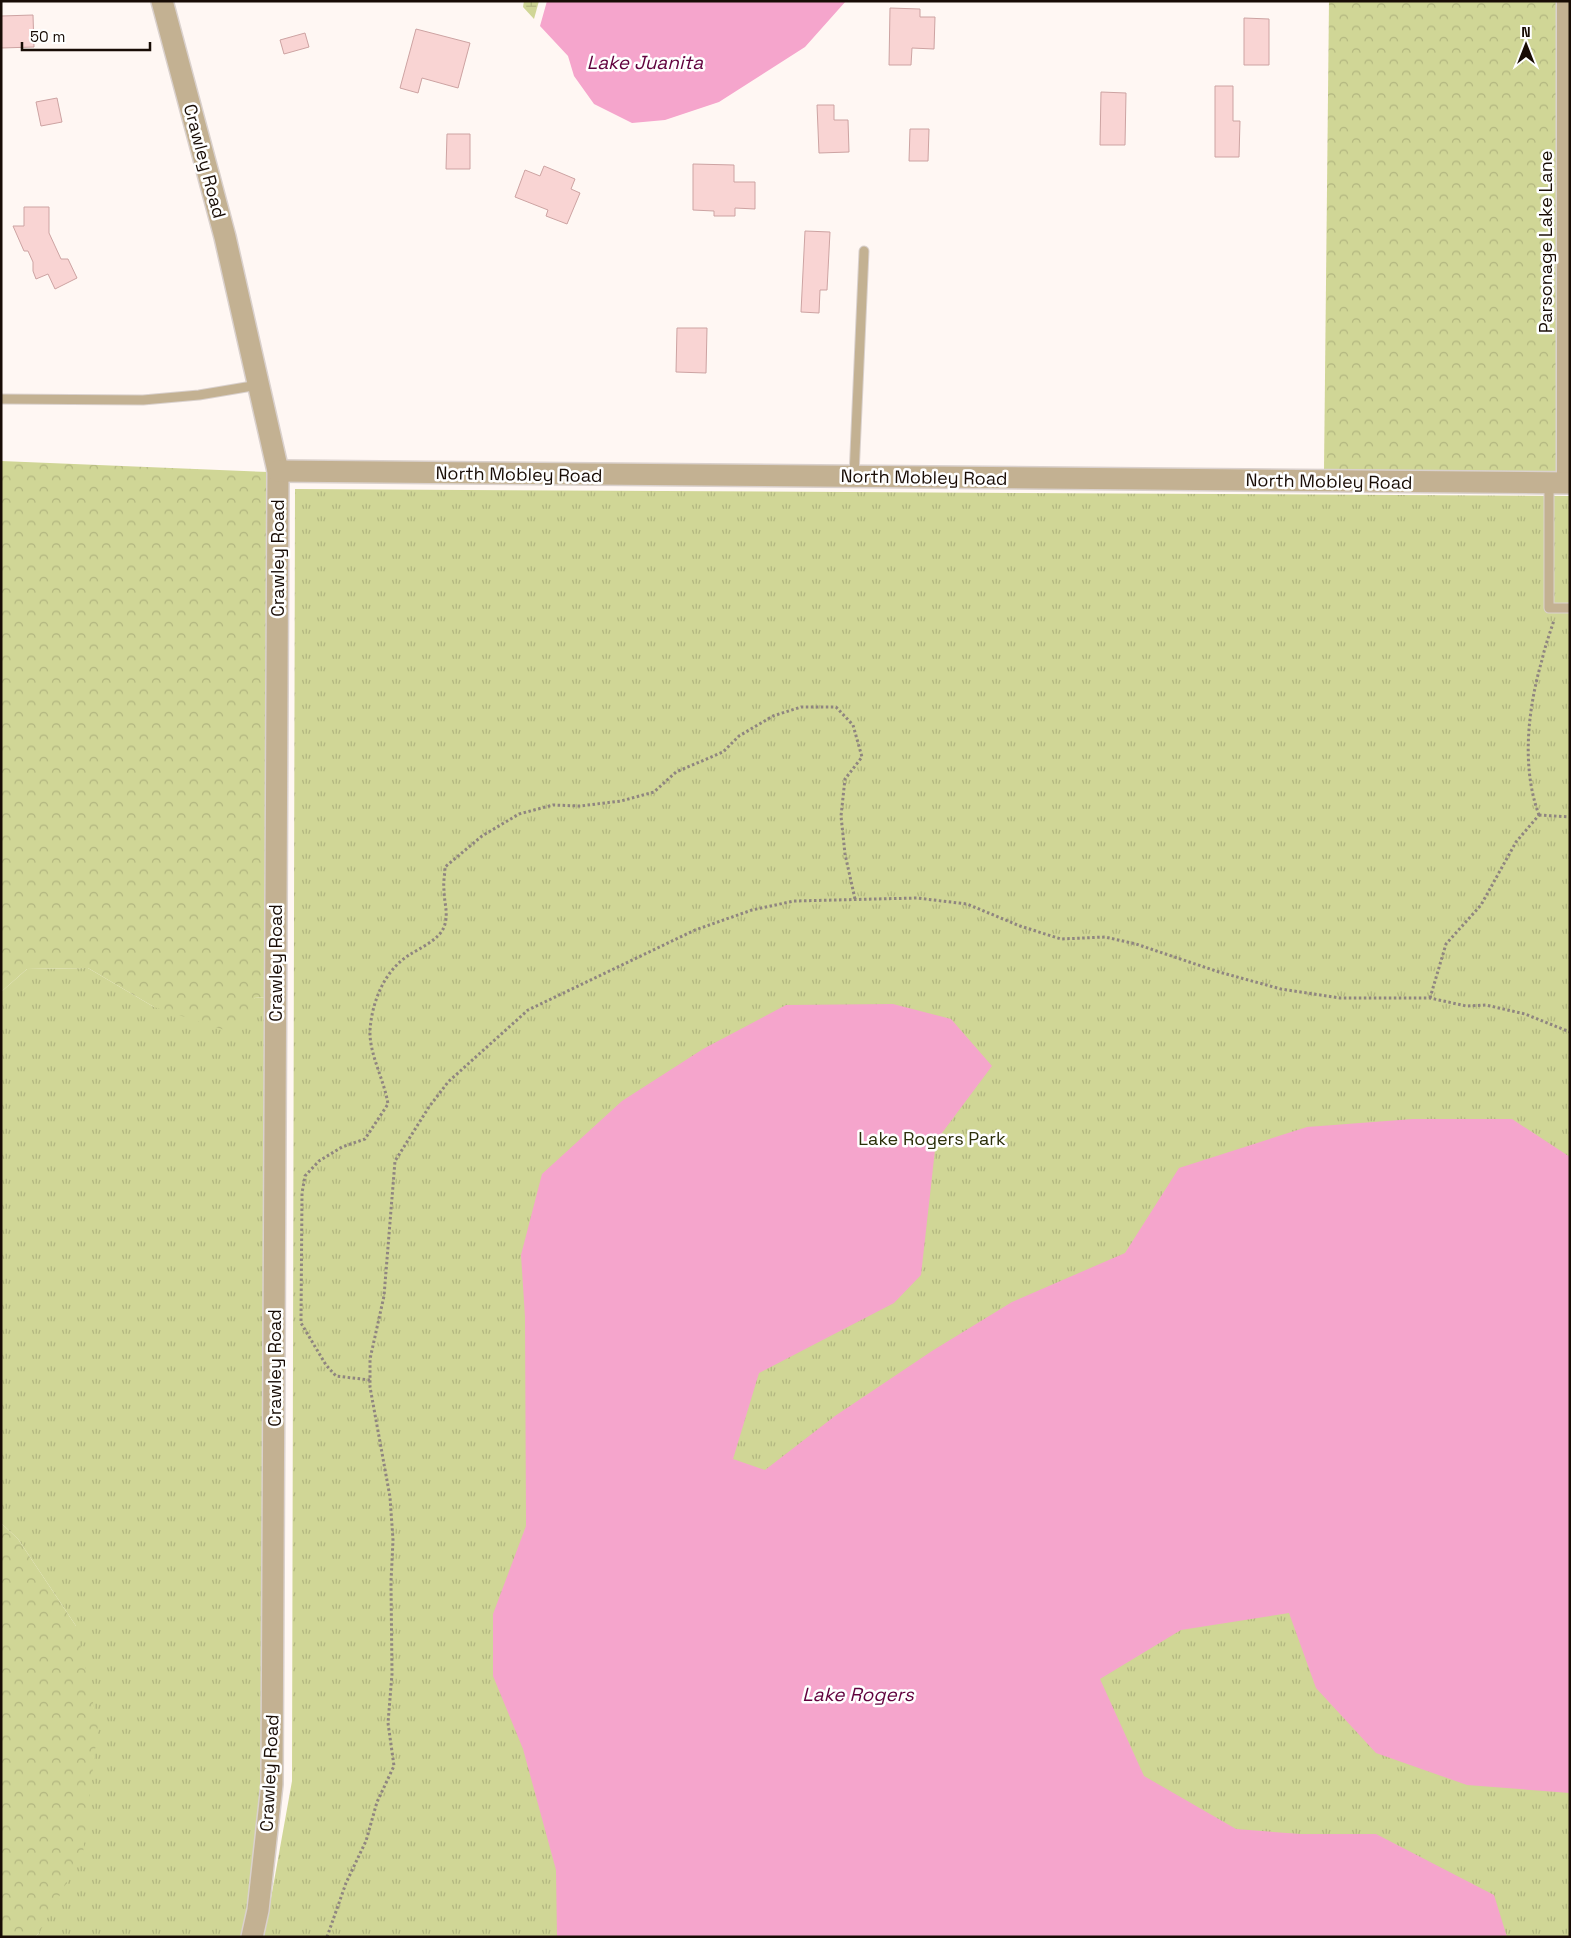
<svg xmlns="http://www.w3.org/2000/svg" width="1571" height="1938" viewBox="0 0 1571 1938" font-family="'Space Grotesk',sans-serif">
	<style>
		.grass { fill: url(#grass-tufts) }
		.forest { fill: url(#forest-crowns) }
		.wetland { fill: url(#wetland-marsh) }
		.water { fill: #f5a5cc }
		.building { fill: #f9d4d3; stroke: #cda3a2 }
		.lines { fill: none; stroke-linecap: round; stroke-linejoin: round }
		.service-casing { stroke: #dad1cd; stroke-width: 11 }
		.minor-casing { stroke: #dad1cd; stroke-width: 19 }
		.tertiary-casing { stroke: #dad1cd; stroke-width: 24 }
		.path { stroke: #8f8580; stroke-width: 3; stroke-dasharray: 2.5 2.5; stroke-linecap: butt }
		.service { stroke: #c3b192; stroke-width: 9 }
		.minor { stroke: #c3b192; stroke-width: 16 }
		.tertiary { stroke: #c3b192; stroke-width: 21 }
		.labels { text-anchor: middle; dominant-baseline: central; stroke-width: 5; stroke-linejoin: round; paint-order: stroke }
		.street-label { font-size: 18px; fill: #180c05; stroke: #fff }
		.park-label { font-size: 18px; fill: #2b2e09; stroke: #fff }
		.water-label { font-size: 19px; font-style: italic; fill: #60003d; stroke: #fff }
	</style>
	<defs>
		<pattern id="grass-tufts" width="24" height="20" patternUnits="userSpaceOnUse" patternTransform="scale(1.25)"><rect width="24" height="20" fill="#d0d696"/><path d="M3 7l-1-3M5 7V3M7 7l1-3M15 17l-1-3M17 17v-4M19 17l1-3" fill="none" stroke="#b2b680"/></pattern>
		<pattern id="forest-crowns" width="20" height="18" patternUnits="userSpaceOnUse" patternTransform="scale(1.25)"><rect width="20" height="18" fill="#d0d696"/><path d="M2 6a3 3 0 1 1 6 0M12 15a3 3 0 1 1 6 0" fill="none" stroke="#b2b680"/></pattern>
		<pattern id="wetland-marsh" width="20" height="14" patternUnits="userSpaceOnUse" patternTransform="scale(1.25)"><rect width="20" height="14" fill="#d0d696"/><path d="M1 5h8M5 5V1M11 12h8M15 12V8" fill="none" stroke="#b2b680"/></pattern>
	</defs>
	<rect width="100%" height="100%" fill="#fff7f3"/>
	<g class="grass">
		<path d="M295,489L1570,496V1937H264L292,1781Z"/>
		<path d="M88,968L154,1007L266,997L263,1783L250,1908L243,1937H35L39,1933L76,1626L18,1539L1,1523V992L27,969Z"/>
	</g>
	<g class="forest">
		<path d="M1329,1H1556L1557,473L1324,471Z"/>
		<path d="M1,461L269,472L266,997L254,998L253,1010L225,1030L154,1007L88,968L27,969L1,992Z"/>
		<path d="M1,1523L18,1539L76,1626L98,1725L83,1853L39,1933L35,1937H1Z"/>
	</g>
	<path class="wetland" d="M524,1H539L534,19L523,7Z"/>
	<g class="water">
		<path d="M547,1H846L805,47L719,102L665,120L632,123L594,104L574,76L568,56L540,26Z"/>
		<path d="M893,1004L951,1019L992,1066L936,1141L921,1275L894,1303L759,1373L733,1459L765,1470L835,1416L932,1351L1012,1302L1125,1253L1179,1168L1307,1127L1413,1119H1512L1570,1157V1793L1467,1785L1376,1753L1316,1688L1289,1613L1181,1630L1100,1679L1144,1776L1236,1829L1300,1834H1376L1494,1895L1507,1937H557L556,1870L523,1749L493,1676V1614L526,1526L525,1317L521,1255L542,1174L622,1101L703,1049L786,1005Z"/>
	</g>
	<g class="building">
		<path d="M890,8L920,9V17H935L934,49L912,48L911,65H889Z"/>
		<path d="M33,15L34,47L1,48V16Z"/>
		<path d="M1244,18L1269,19V65H1244Z"/>
		<path d="M416,29L470,43L458,88L422,78L418,93L400,88Z"/>
		<path d="M305,33L309,47L284,54L280,40Z"/>
		<path d="M1215,86H1233V121H1240L1239,157H1215Z"/>
		<path d="M1101,92L1126,93L1125,145H1100Z"/>
		<path d="M57,98L62,122L41,126L36,102Z"/>
		<path d="M817,105H834V120H848L849,152L819,153Z"/>
		<path d="M910,129H929L928,161H909Z"/>
		<path d="M447,134H470V169H446Z"/>
		<path d="M693,164L734,165V182H755V209L735,208V216H714V211L693,210Z"/>
		<path d="M544,166L575,179L571,189L580,193L567,224L546,216L548,210L515,197L525,170L540,176Z"/>
		<path d="M24,207H49V233L61,259H68L77,278L55,289L48,274L36,279L33,271V262L28,251H24L13,226H24Z"/>
		<path d="M805,231L830,232L827,290H820L819,313L801,312Z"/>
		<path d="M677,328H707L706,373L676,372Z"/>
	</g>
	<g class="lines">
		<defs>
			<g id="service">
				<path d="M1,399L143,400L199,395L258,385"/>
				<path d="M854,476L864,251"/>
				<path d="M1549,483V608H1570"/>
			</g>
			<path id="minor" d="M1565,1V483"/>
			<g id="tertiary">
				<path d="M162,1L225,237L278,471L272,1784L258,1910L252,1937"/>
				<path d="M278,471L1570,483"/>
			</g>
		</defs>
		<use href="#service" class="service-casing"/>
		<use href="#minor" class="minor-casing"/>
		<use href="#tertiary" class="tertiary-casing"/>
		<g class="path">
			<path d="M1539,815C1521,767 1528,708 1542,660C1545,646 1550,633 1554,620"/>
			<path d="M1539,815L1570,817"/>
			<path d="M1430,998L1446,944L1481,905L1516,842L1539,815"/>
			<path d="M370,1380L336,1376L326,1365L301,1323L302,1193L305,1176L319,1161L342,1147L365,1139L388,1104C384,1079 369,1054 370,1030C372,1002 384,971 409,955C420,948 439,940 444,927C449,914 444,903 444,890C443,882 445,874 445,867L482,836L519,814L553,805L580,806L621,801L654,792L676,772L723,752L739,736L773,716L801,707H836L853,725L862,757L845,779L841,816L845,854L855,899"/>
			<path d="M327,1937L346,1883L366,1841L377,1802L394,1766L388,1723L392,1674L391,1582L393,1540L390,1497L370,1387V1359L384,1296L395,1161L429,1107L448,1082L528,1010L695,930L752,910L794,901L917,898L967,904L1020,926L1061,939L1105,937L1136,944L1219,972L1281,989L1340,998H1430L1466,1006L1486,1005L1525,1014L1570,1032"/>
		</g>
		<use href="#service" class="service"/>
		<use href="#minor" class="minor"/>
		<use href="#tertiary" class="tertiary"/>
	</g>
	<g class="labels">
		<g class="street-label">
			<text transform="translate(205 161) rotate(75)">Crawley Road</text>
			<text transform="translate(1545 242) rotate(-90)">Parsonage Lake Lane</text>
			<text transform="translate(519 474) rotate(1)">North Mobley Road</text>
			<text transform="translate(924 477) rotate(1)">North Mobley Road</text>
			<text transform="translate(1329 481) rotate(1)">North Mobley Road</text>
			<text transform="translate(277 558) rotate(-90)">Crawley Road</text>
			<text transform="translate(275 963) rotate(-90)">Crawley Road</text>
			<text transform="translate(274 1368) rotate(-90)">Crawley Road</text>
			<text transform="translate(269 1773) rotate(-87)">Crawley Road</text>
		</g>
		<g class="park-label">
			<text x="932" y="1138">Lake Rogers Park</text>
		</g>
		<g class="water-label">
			<text x="645" y="62">Lake Juanita</text>
			<text x="858" y="1694">Lake Rogers</text>
		</g>
	</g>
	<rect width="1571" height="1938" fill="none" stroke="#180c05" stroke-width="5"/>
	<g transform="translate(1526 45)" stroke="#ffffff" stroke-width="4" paint-order="stroke">
	<path d="M0-4L9 19L0 12L-9 19Z" fill="#180c05"/>
	<text y="-8" font-size="14" font-weight="bold" text-anchor="middle" fill="#180c05">N</text>
	</g>
	<path d="M22 42v8h128v-8" fill="none" stroke="#180c05" stroke-width="2.5"/>
	<text x="30" y="42" font-size="15" fill="#180c05" stroke="#ffffff" stroke-width="4" paint-order="stroke">50 m</text>
</svg>
